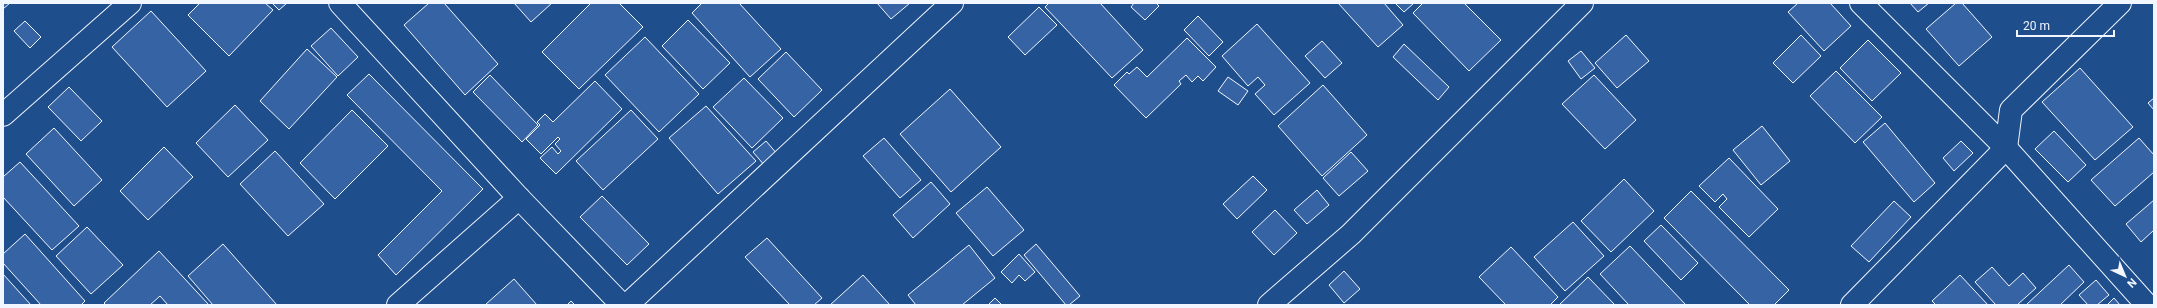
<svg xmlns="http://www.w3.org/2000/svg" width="2157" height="308" viewBox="0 0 2157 308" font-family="Roboto,sans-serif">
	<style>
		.building { fill: #3563a3; stroke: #f2f6ff }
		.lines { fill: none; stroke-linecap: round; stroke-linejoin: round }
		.minor-casing { stroke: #f2f6ff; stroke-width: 24 }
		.minor { stroke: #1f4e8c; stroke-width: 22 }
	</style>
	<rect width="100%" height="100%" fill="#1f4e8c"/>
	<g class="building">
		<path d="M3,3H10L3,9Z"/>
		<path d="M200,3H265L273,10L229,56L188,15Z"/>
		<path d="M272,3H287L279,10Z"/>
		<path d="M429,3H444L498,64L465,95L404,25Z"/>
		<path d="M514,3H552L531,22Z"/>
		<path d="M591,3H619L643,27L579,89L542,52Z"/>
		<path d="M702,3H739L781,49L750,77L692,13Z"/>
		<path d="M877,3H910L891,19Z"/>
		<path d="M1049,3H1100L1143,50L1112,78L1045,7Z"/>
		<path d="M1134,3H1156L1159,6L1145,20L1131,7Z"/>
		<path d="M1338,3H1384L1403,25L1378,47Z"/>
		<path d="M1395,3H1414L1404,12Z"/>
		<path d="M1423,3H1464L1501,40L1469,71L1413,13Z"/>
		<path d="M1798,3H1830L1851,26L1824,51L1788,12Z"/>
		<path d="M1910,3H1929L1918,12Z"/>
		<path d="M1956,3H1962L1992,37L1959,66L1926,29Z"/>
		<path d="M1039,7L1057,25L1025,55L1008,37Z"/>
		<path d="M151,11L206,71L167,107L112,47Z"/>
		<path d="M1198,16L1223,42L1209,56L1184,30Z"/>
		<path d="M688,20L730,63L703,89L662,46Z"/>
		<path d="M25,21L41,37L30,48L14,31Z"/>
		<path d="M1257,24L1310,83L1274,115L1255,94L1265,85L1258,77L1248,86L1222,56Z"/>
		<path d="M331,28L358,57L338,76L311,46Z"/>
		<path d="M1626,35L1649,61L1617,88L1595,63Z"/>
		<path d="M1801,35L1821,56L1793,83L1773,63Z"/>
		<path d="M645,37L699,94L659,132L605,75Z"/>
		<path d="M1187,38L1216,67L1203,81L1198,76L1192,82L1186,75L1179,81L1181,84L1146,118L1114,85L1127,72L1129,74L1137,67L1147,77Z"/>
		<path d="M1868,40L1901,73L1872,101L1840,68Z"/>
		<path d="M1322,41L1342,63L1325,78L1305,56Z"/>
		<path d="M1404,44L1449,87L1438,100L1393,57Z"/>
		<path d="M307,49L337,77L289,129L260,101Z"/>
		<path d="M1581,51L1595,68L1581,79L1568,61Z"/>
		<path d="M786,52L822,90L794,117L758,79Z"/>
		<path d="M2080,68L2133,127L2095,160L2042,102Z"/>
		<path d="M1836,71L1882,117L1855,143L1810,96Z"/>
		<path d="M369,74L483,189L396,275L378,255L442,191L347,95Z"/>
		<path d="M490,75L538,125L522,142L473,92Z"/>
		<path d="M1594,75L1636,120L1605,149L1562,104Z"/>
		<path d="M1228,77L1248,91L1238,105L1218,91Z"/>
		<path d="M744,78L783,118L752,148L713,107Z"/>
		<path d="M595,81L622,109L556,174L540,158L552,147L558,154L561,151L555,144L560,139L558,137L541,154L526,139L540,125L537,122L545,114L553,122Z"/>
		<path d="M1323,85L1367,135L1322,176L1278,126Z"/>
		<path d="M69,87L102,121L81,141L48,107Z"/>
		<path d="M950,89L1001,147L951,192L900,134Z"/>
		<path d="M2154,98V110L2148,103Z"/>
		<path d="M235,105L268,140L228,177L196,143Z"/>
		<path d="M706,106L756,161L718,194L669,138Z"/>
		<path d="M352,110L388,146L335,199L300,163Z"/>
		<path d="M631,110L658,139L603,190L576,161Z"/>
		<path d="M1885,123L1935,183L1914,202L1863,142Z"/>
		<path d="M1762,126L1790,161L1761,185L1733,150Z"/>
		<path d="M54,128L102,180L74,206L26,154Z"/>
		<path d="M2054,131L2086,165L2068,182L2035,149Z"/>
		<path d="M884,138L921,180L900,198L863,156Z"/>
		<path d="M2139,138L2154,155V172L2115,206L2091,180Z"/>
		<path d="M766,141L778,155L765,166L753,152Z"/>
		<path d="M1961,141L1973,153L1954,171L1943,158Z"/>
		<path d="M164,147L193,177L148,220L120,191Z"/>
		<path d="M275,151L324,204L288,236L240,184Z"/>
		<path d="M1351,152L1368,171L1339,196L1323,178Z"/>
		<path d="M1729,158L1778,209L1749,237L1719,207L1727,199L1723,194L1715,202L1699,186Z"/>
		<path d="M20,162L79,226L52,250L3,197V177Z"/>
		<path d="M1253,176L1267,190L1237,219L1223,204Z"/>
		<path d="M1624,179L1654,211L1611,252L1581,221Z"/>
		<path d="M931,182L950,204L913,238L893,215Z"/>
		<path d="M987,187L1024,230L993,256L956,213Z"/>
		<path d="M1317,190L1329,205L1307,224L1294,210Z"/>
		<path d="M1691,191L1789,290L1774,305H1750L1664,218Z"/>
		<path d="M602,196L649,244L627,265L580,217Z"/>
		<path d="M2154,200V230L2141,242L2126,224Z"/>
		<path d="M1894,201L1911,217L1869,262L1851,246Z"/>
		<path d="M1275,210L1297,233L1274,255L1252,232Z"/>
		<path d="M1573,222L1604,256L1565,291L1534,257Z"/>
		<path d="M1661,225L1698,263L1681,280L1644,241Z"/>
		<path d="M87,227L123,265L91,294L56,256Z"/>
		<path d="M25,234L85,301L81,305H41L3,263V254Z"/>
		<path d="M767,238L822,298L814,305H790L745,257Z"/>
		<path d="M223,244L277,305H213L188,276Z"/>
		<path d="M1036,244L1080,296L1069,305H1066L1024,255Z"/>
		<path d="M969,245L995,278L962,305H916L908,295Z"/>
		<path d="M1630,246L1686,305H1629L1600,274Z"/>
		<path d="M1511,247L1558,297L1550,305H1506L1479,277Z"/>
		<path d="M159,251L209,305H168L160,296L150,305H106L104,303Z"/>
		<path d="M1019,254L1035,272L1025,281L1019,275L1012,283L1001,272Z"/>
		<path d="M2069,265L2084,282L2060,305H2026Z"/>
		<path d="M1992,267L2009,286L2023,273L2036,288L2017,305H1996L1975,282Z"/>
		<path d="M1344,271L1360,289L1344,303L1329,285Z"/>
		<path d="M3,274L31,305H3Z"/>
		<path d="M863,275L890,305H830Z"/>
		<path d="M1960,275L1988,305H1936L1932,301Z"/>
		<path d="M1588,277L1615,305H1559Z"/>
		<path d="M514,279L537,305H485Z"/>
		<path d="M2096,280L2109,295L2097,305H2088L2079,295Z"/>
		<path d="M995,298L1002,305H988Z"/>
		<path d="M2114,298L2120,305H2107Z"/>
		<path d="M571,301L575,305H567Z"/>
	</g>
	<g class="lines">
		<defs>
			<g id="minor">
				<path d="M340,3L519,198L622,305"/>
				<path d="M1861,3L2006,148L2147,305"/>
				<path d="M3,115L130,3"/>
				<path d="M398,305L519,198"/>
				<path d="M627,305L952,3"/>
				<path d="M1269,305L1351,234L1582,3"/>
				<path d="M1852,305L2006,148L2011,110L2120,3"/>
			</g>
		</defs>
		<use href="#minor" class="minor-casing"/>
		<use href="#minor" class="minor"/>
	</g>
	<rect width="2157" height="308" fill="none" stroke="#f2f6ff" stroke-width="8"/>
	<g transform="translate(2125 276) rotate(136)" stroke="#1f4e8c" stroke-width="3" paint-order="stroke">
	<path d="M0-3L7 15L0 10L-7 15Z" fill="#f2f6ff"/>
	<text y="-6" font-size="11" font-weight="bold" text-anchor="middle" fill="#f2f6ff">N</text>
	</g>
	<path d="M2017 30v6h97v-6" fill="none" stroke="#f2f6ff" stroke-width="2"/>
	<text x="2023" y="30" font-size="12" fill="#f2f6ff" stroke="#1f4e8c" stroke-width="3" paint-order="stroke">20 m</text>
</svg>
